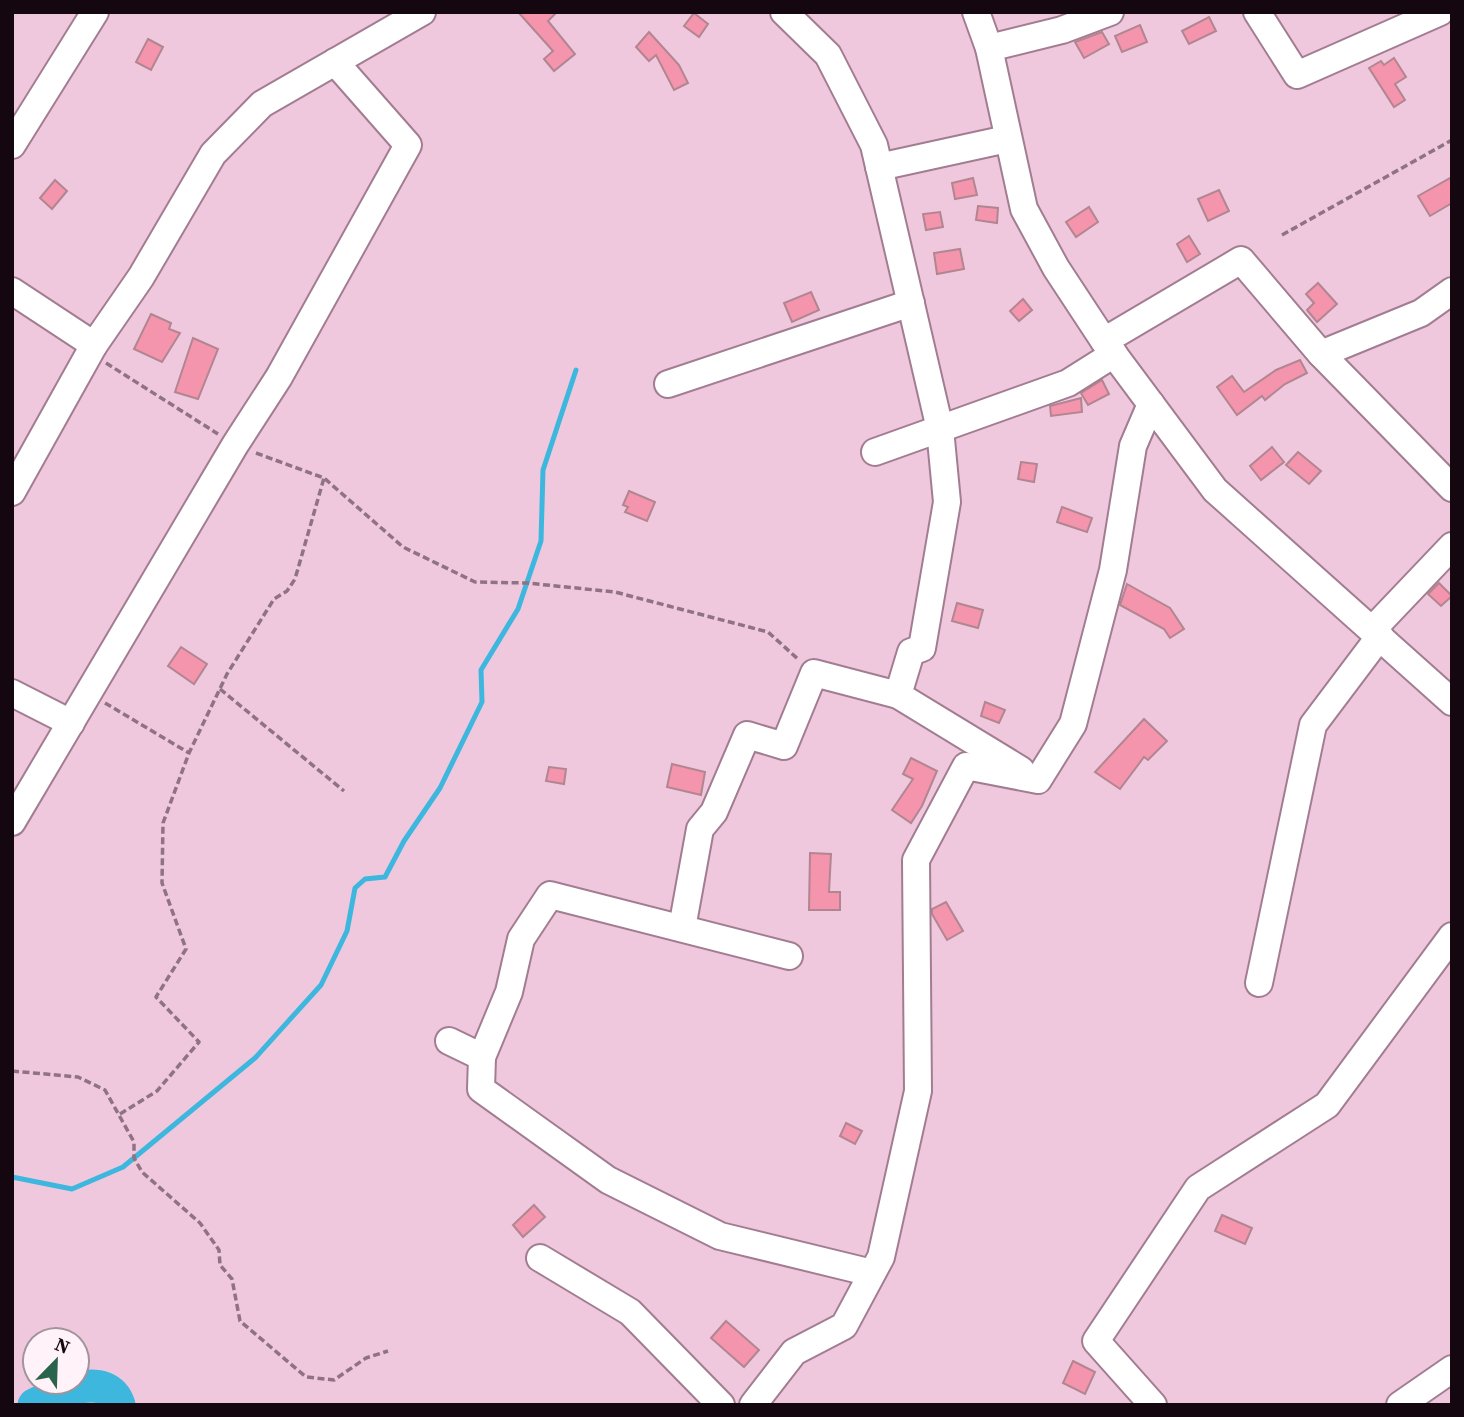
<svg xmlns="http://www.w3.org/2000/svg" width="1464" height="1417" viewBox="0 0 1464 1417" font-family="'Source Serif 4',serif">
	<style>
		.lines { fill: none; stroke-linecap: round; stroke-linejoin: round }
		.stream { stroke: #3db7dd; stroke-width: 5 }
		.river { stroke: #3db7dd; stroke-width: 33 }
		.building { fill: #f494ad; stroke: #b18690; stroke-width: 2 }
		.minor-casing { stroke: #a27d92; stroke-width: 30 }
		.path { stroke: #8f7383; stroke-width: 3.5; stroke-dasharray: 7 3.5; stroke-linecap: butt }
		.minor { stroke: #fff; stroke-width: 26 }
	</style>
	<rect width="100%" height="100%" fill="#f0c8de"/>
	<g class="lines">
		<path class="stream" d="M12,1177L72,1189L123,1167L255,1058L321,985L347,931L355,888L365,879L385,877L404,841L440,788L482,702L481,670L518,609L541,541L543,470L576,370"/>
		<path class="river" d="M34,1405C57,1393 107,1369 119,1405"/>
	</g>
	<g class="building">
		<path d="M518,12H557L548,21L575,54L554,71L544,59L553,51Z"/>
		<path d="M694,13L708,24L699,37L684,26Z"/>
		<path d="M1209,17L1216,31L1189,44L1182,31Z"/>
		<path d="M1140,25L1147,42L1122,52L1115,36Z"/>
		<path d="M649,32L679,65L688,83L674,90L656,55L649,61L636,47Z"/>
		<path d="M1102,32L1109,44L1084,58L1075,42Z"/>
		<path d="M148,39L163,47L151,70L136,62Z"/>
		<path d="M1394,58L1406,77L1395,84L1405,100L1394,107L1369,68L1381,61L1384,65Z"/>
		<path d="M1452,177V203L1430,216L1418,196Z"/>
		<path d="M973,178L977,195L955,199L952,183Z"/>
		<path d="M55,180L67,191L52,209L40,198Z"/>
		<path d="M1219,190L1229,211L1208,221L1198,199Z"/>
		<path d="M978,206L998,208L997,223L976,220Z"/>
		<path d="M1089,207L1098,222L1076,237L1066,222Z"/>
		<path d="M940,212L943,227L926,230L923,214Z"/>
		<path d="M1189,236L1200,254L1187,262L1177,244Z"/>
		<path d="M960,249L964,269L937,274L934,253Z"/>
		<path d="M1318,283L1337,304L1317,322L1307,310L1314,303L1306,294Z"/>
		<path d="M811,292L819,310L792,322L784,303Z"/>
		<path d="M1023,299L1032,310L1019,321L1010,311Z"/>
		<path d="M151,314L171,323L169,329L180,333L162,362L134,349Z"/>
		<path d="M193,338L218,349L198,399L175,392Z"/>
		<path d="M1300,360L1307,373L1285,384L1265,400L1262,396L1237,415L1217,387L1232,376L1244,392L1276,370Z"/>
		<path d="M1102,380L1109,394L1088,405L1081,393Z"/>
		<path d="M1081,398L1082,412L1051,416L1050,406Z"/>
		<path d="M1272,447L1284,462L1261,480L1250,466Z"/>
		<path d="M1298,452L1321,471L1309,484L1286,465Z"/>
		<path d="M1021,462L1037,464L1034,482L1018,479Z"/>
		<path d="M629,491L655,502L647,521L625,512L628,507L623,505Z"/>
		<path d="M1062,507L1092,518L1087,532L1057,522Z"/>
		<path d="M1439,583L1452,596L1441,606L1428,594Z"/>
		<path d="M1127,584L1170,608L1184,629L1170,638L1164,629L1120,605Z"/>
		<path d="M957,603L983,610L978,628L952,621Z"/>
		<path d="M181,647L207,664L194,684L168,666Z"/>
		<path d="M985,702L1005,710L999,723L981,716Z"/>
		<path d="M1144,719L1167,741L1148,760L1144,757L1120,789L1095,772Z"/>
		<path d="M911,758L937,771L922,806L911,823L892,810L913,779L903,774Z"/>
		<path d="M672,764L705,772L701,795L667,787Z"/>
		<path d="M549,767L566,769L564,784L546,781Z"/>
		<path d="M810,853L831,854L829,892H840V910H809Z"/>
		<path d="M946,902L963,931L947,940L932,914V909Z"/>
		<path d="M846,1123L862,1131L855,1144L840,1136Z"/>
		<path d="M534,1205L545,1217L523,1237L513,1225Z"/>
		<path d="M1222,1215L1252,1228L1245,1244L1215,1231Z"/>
		<path d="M726,1321L759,1350L744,1367L711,1338Z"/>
		<path d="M1073,1361L1095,1372L1085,1394L1063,1383Z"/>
	</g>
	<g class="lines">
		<defs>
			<g id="minor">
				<path d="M784,12L828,55L874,145L940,429L947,502L922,648L911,652L898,695"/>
				<path d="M976,12L989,48L1024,209L1056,268L1104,341L1215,490L1452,702"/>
				<path d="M1257,12L1297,75L1440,12"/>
				<path d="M989,48L1062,30L1110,12"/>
				<path d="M12,145L95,12"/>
				<path d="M879,167L1007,139"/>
				<path d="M12,291L94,345"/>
				<path d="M1104,341L1241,260L1321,354L1421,313L1452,291"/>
				<path d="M1321,354L1452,488"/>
				<path d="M668,384L911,303"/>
				<path d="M875,452L1068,383L1114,354"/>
				<path d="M12,492L94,345L141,277L213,154L262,104L422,12"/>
				<path d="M1373,629L1452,546"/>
				<path d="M12,693L71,723"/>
				<path d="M12,822L235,445L279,377L408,145L335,62"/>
				<path d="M682,928L700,829L714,812L747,735L784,746L814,673L898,695L1021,770"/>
				<path d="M1259,983L1313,725L1380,636"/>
				<path d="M449,1041L482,1057L481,1089L608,1180L720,1236L872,1273"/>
				<path d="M482,1057L509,992L521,939L550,895L789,956"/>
				<path d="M540,1258L630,1312L721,1405"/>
				<path d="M753,1405L794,1352L844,1326L881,1257L918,1091L916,860L966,766L1038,780L1073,724L1113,570L1133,446L1151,404"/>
				<path d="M1153,1405L1096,1341L1198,1188L1327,1105L1452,936"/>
				<path d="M1400,1405L1452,1369"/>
			</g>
		</defs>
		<use href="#minor" class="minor-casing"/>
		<g class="path">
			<path d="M1282,235L1452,140"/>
			<path d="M106,363L218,434"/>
			<path d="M256,453L324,478L403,547L475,582L527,583L615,592L768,632L799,660"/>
			<path d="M220,689L344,791"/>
			<path d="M105,703L189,753"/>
			<path d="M12,1071L78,1077L105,1090L134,1142V1158L142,1172L200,1223L219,1250L220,1265L232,1279L240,1321L306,1377L334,1380L366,1358L388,1351"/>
			<path d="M120,1114L157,1091L199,1042L156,997L186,949L162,883L163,823L189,753L227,674L274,599L287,591L295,579L324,478"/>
		</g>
		<use href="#minor" class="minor"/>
	</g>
	<rect width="1464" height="1417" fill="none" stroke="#14070f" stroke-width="28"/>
	<g transform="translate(56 1361) rotate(23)"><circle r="33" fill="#fff2f9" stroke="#a1949b" stroke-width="2"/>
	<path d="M0-5L12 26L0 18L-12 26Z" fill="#2b644c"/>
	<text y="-10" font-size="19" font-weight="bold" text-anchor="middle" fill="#14070f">N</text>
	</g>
</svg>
